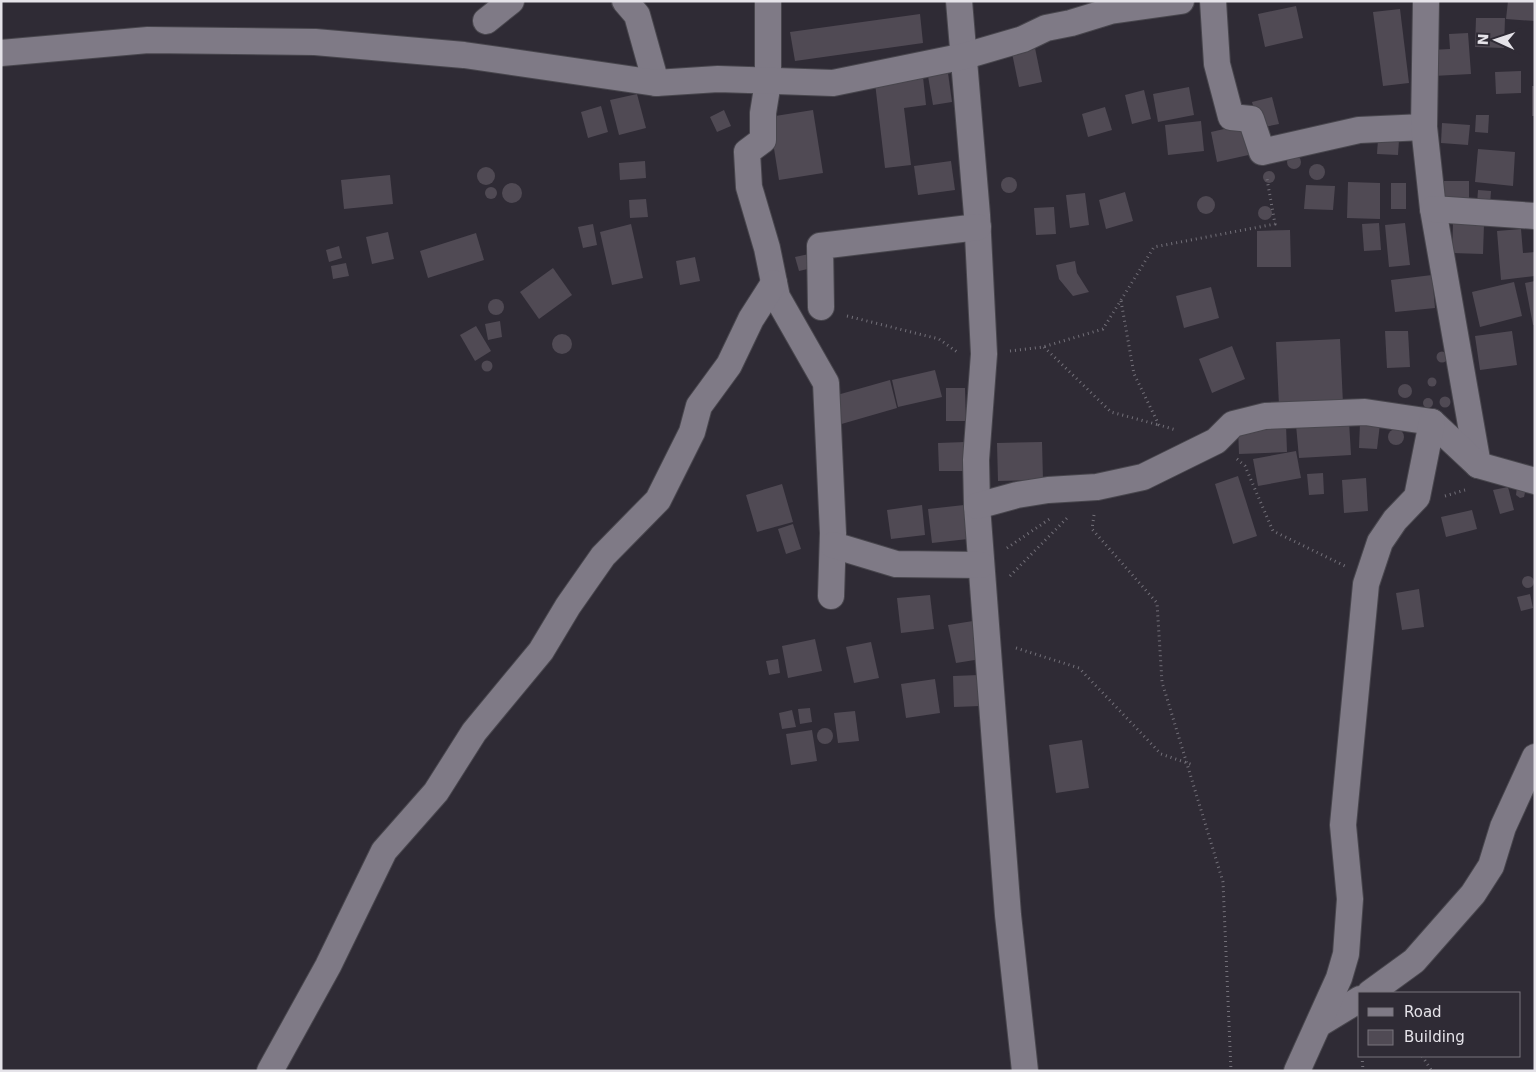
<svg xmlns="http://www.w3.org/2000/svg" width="1536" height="1072" viewBox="0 0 1536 1072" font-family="'DejaVu Sans',sans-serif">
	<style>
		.building { fill: #504a54 }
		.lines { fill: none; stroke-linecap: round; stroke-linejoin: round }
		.minor-casing { stroke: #48464d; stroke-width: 28 }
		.path { stroke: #737079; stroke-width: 3; stroke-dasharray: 1 4; stroke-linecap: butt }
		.minor { stroke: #7f7a86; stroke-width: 26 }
	</style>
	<rect width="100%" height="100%" fill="#2f2b35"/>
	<g class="building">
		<path d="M1508,1H1535V21L1506,19Z"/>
		<path d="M1296,6L1303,38L1265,47L1258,14Z"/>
		<path d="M1400,9L1409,83L1383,86L1373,12Z"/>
		<path d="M920,14L923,43L795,61L790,32Z"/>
		<path d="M1476,18H1505L1504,48L1475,47Z"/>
		<path d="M1468,33L1471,74L1433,76L1431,50L1450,49L1449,34Z"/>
		<path d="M1035,48L1042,82L1019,87L1012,53Z"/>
		<path d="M1521,71V93L1496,94L1495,72Z"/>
		<path d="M948,73L952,102L933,105L928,76Z"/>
		<path d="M923,77L926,105L904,108L911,165L885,168L875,83Z"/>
		<rect x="1532" y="86" width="3" height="30"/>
		<path d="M1189,87L1194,115L1158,122L1153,94Z"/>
		<path d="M1144,90L1151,119L1132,124L1125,95Z"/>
		<path d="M637,94L646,128L619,135L610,100Z"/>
		<path d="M1272,97L1279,124L1259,128L1252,102Z"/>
		<path d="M601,106L608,132L588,138L581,112Z"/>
		<path d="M1105,107L1112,130L1088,137L1082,114Z"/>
		<path d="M724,110L731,126L717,132L710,117Z"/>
		<path d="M813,110L823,173L779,180L769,117Z"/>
		<path d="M1476,115H1489L1488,133L1475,132Z"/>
		<path d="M1201,121L1204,151L1168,155L1165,125Z"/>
		<path d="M1442,123L1470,125L1468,145L1441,143Z"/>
		<path d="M1246,124L1253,154L1217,162L1211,132Z"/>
		<path d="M1378,139L1399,140L1398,155L1377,154Z"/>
		<path d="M1478,149L1515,152L1513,186L1475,182Z"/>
		<circle cx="1294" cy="162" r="7"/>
		<path d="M645,161L646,178L620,180L619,163Z"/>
		<path d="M951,161L955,190L918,195L914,166Z"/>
		<circle cx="1317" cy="172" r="8"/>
		<circle cx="486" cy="176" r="9"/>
		<circle cx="1269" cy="177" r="6"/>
		<path d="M390,175L393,204L344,209L341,180Z"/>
		<circle cx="1009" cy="185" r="8"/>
		<rect x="1441" y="181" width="28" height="20"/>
		<path d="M1348,182L1380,183V219L1347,218Z"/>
		<rect x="1391" y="183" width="15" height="26"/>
		<circle cx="512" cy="193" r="10"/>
		<path d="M1306,185L1335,186L1333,210L1304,209Z"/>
		<circle cx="491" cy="193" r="6"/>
		<path d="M1478,190L1491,191L1490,205L1477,204Z"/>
		<path d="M1125,192L1133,221L1106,229L1099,200Z"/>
		<path d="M1085,193L1089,225L1070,228L1066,195Z"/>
		<circle cx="1206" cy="205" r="9"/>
		<path d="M646,199L648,217L630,218L629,200Z"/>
		<circle cx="1265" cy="213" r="7"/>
		<path d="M1054,207L1056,234L1036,235L1034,208Z"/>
		<path d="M1379,223L1381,250L1364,251L1362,224Z"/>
		<path d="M1405,223L1410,265L1389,267L1385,225Z"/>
		<path d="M1453,223L1484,224L1483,254L1452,253Z"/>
		<path d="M593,224L597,245L583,248L578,227Z"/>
		<path d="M631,224L643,278L612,285L600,232Z"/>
		<path d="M1521,229L1523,253L1535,252V276L1501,280L1497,231Z"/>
		<path d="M1290,230L1291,267H1257V231Z"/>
		<path d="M388,232L394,259L372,264L366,237Z"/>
		<path d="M476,233L484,260L428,278L420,251Z"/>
		<path d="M339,246L342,258L329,262L326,250Z"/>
		<path d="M809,254L812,268L799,271L795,257Z"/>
		<path d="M695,257L700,281L680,285L676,261Z"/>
		<path d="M1075,261L1077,273L1089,292L1073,296L1059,279L1056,265Z"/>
		<path d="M346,263L349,276L333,279L331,266Z"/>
		<path d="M553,268L572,295L539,319L520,292Z"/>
		<path d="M1432,275L1435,308L1395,312L1391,280Z"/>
		<path d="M1535,281V325H1533L1525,283Z"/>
		<path d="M1514,282L1522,316L1480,327L1472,292Z"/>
		<path d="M1211,287L1219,318L1184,328L1176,296Z"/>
		<circle cx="496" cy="307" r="8"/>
		<path d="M500,321L502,337L488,340L485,324Z"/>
		<path d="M476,326L491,351L475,361L460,335Z"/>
		<path d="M1385,331H1408L1410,367L1387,368Z"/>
		<path d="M1512,331L1517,365L1480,370L1475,336Z"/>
		<circle cx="562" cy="344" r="10"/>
		<path d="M1340,339L1343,404L1279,406L1276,342Z"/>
		<path d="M1232,346L1245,379L1212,393L1199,359Z"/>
		<circle cx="1442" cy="357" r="5.5"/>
		<circle cx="487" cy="366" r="5.5"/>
		<path d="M935,370L942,397L898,407L892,380Z"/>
		<circle cx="1432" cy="382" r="4.5"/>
		<path d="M890,380L897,408L838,425L830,397Z"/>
		<circle cx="1405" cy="391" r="7"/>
		<path d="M946,388H965L966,421H946Z"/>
		<circle cx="1445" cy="402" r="5.5"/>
		<circle cx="1428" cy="403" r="5"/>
		<path d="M1349,421L1351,455L1299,458L1296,425Z"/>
		<path d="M1360,423L1380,424L1377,449L1359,448Z"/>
		<path d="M1286,425L1287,452L1239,454L1238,428Z"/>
		<circle cx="1396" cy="437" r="8"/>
		<path d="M965,442L966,471H939L938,443Z"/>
		<path d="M1042,442L1043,480L998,481L997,443Z"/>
		<path d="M1296,451L1301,478L1258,486L1253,459Z"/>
		<path d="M1323,473L1324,494L1309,495L1307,474Z"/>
		<path d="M1238,476L1257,536L1233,544L1215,484Z"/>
		<path d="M1366,478L1368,511L1344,513L1342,480Z"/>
		<path d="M782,484L793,522L757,532L746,495Z"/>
		<path d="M1508,487L1514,510L1500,514L1493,490Z"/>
		<path d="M1517,487L1526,488L1524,497L1520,498L1516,495Z"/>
		<path d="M922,505L925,535L891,539L887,510Z"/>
		<path d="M964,505L968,539L932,543L928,509Z"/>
		<path d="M1472,510L1477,529L1446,537L1441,517Z"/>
		<path d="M793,524L801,549L786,554L778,529Z"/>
		<circle cx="1528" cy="582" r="6"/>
		<path d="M1419,589L1424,627L1402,630L1396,593Z"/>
		<path d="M1530,594L1533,608L1521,611L1517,597Z"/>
		<path d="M930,595L934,629L901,633L897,598Z"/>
		<path d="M973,621L981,659L956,663L948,625Z"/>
		<path d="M815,639L822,671L788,678L782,646Z"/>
		<path d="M871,642L879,678L854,683L846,647Z"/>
		<path d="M778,659L780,673L769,675L766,661Z"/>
		<path d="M979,675L980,706L954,707L953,676Z"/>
		<path d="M935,679L940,713L906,718L901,684Z"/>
		<path d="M810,708L812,722L800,724L798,709Z"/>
		<path d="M792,710L796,727L782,729L779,713Z"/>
		<path d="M855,711L859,741L838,743L834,713Z"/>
		<circle cx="825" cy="736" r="8"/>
		<path d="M812,730L817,761L791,765L786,734Z"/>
		<path d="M1082,740L1089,788L1056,793L1049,745Z"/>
	</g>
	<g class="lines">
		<defs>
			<g id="minor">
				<path d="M625,1L637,15L656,83"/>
				<path d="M768,1V82L763,113V140L747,152L749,187L767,248L777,297L826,383L833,533L831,596"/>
				<path d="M959,1L977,215L984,354L976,460L977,506L1008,915L1025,1071"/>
				<path d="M1213,1L1217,64L1231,117L1251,119L1262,152L1359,130L1424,127"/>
				<path d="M1426,1L1424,127L1433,209L1478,465"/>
				<path d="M486,21L511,1"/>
				<path d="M1,53L148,40L315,42L464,55L656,83L718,79L833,83L965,56L1023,39L1046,28L1071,23L1110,11L1181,1"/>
				<path d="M1433,209L1535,216"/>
				<path d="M821,307L820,246L978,227"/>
				<path d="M977,506L1017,495L1048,490L1097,487L1143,477L1216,441L1233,424L1265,416L1365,412L1432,422L1478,465L1535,481"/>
				<path d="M833,545L896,564L981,565"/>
				<path d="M1370,993L1414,961L1473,894L1491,866L1503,827L1535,757"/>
				<path d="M1319,1024L1360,999"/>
				<path d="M270,1071L328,966L384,851L436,792L474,732L541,651L568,606L603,556L658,500L692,432L699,406L729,365L751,319L774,283"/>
				<path d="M1297,1071L1339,978L1346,954L1350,899L1343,825L1366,584L1380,542L1395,520L1417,497L1432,422"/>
			</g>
		</defs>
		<use href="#minor" class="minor-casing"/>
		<g class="path">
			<path d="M1121,301L1134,374L1159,425L1176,430"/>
			<path d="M847,316L939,339L957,352"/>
			<path d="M1044,347L1111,412L1159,425"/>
			<path d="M1010,351L1043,347L1103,329L1154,247L1275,224L1267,179"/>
			<path d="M1237,459L1245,466L1273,531L1345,566"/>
			<path d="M1445,496L1465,490"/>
			<path d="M1094,515L1092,529L1157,603L1162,682L1223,882L1231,1071"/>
			<path d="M1007,548L1051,518"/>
			<path d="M1010,576L1069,516"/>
			<path d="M1016,648L1079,668L1161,754L1193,765"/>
			<path d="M1362,1056L1363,1071"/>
			<path d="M1422,1056L1432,1071"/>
		</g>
		<use href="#minor" class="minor"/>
	</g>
	<rect width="1536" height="1072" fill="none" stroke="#e5e3e9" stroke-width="5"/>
	<rect x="1358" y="992" width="162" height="65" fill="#2f2b35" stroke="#78757d"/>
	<rect x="1368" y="1008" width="25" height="8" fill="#7f7a86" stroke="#78757d"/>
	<text x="1404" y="1017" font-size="15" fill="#e5e3e9">Road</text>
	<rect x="1368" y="1030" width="25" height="15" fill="#504a54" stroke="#78757d"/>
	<text x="1404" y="1042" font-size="15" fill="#e5e3e9">Building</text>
	<g transform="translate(1496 40) rotate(273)" stroke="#2f2b35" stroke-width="4" paint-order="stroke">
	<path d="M0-4L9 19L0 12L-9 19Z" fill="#e5e3e9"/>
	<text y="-8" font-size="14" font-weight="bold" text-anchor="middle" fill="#e5e3e9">N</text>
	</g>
</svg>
